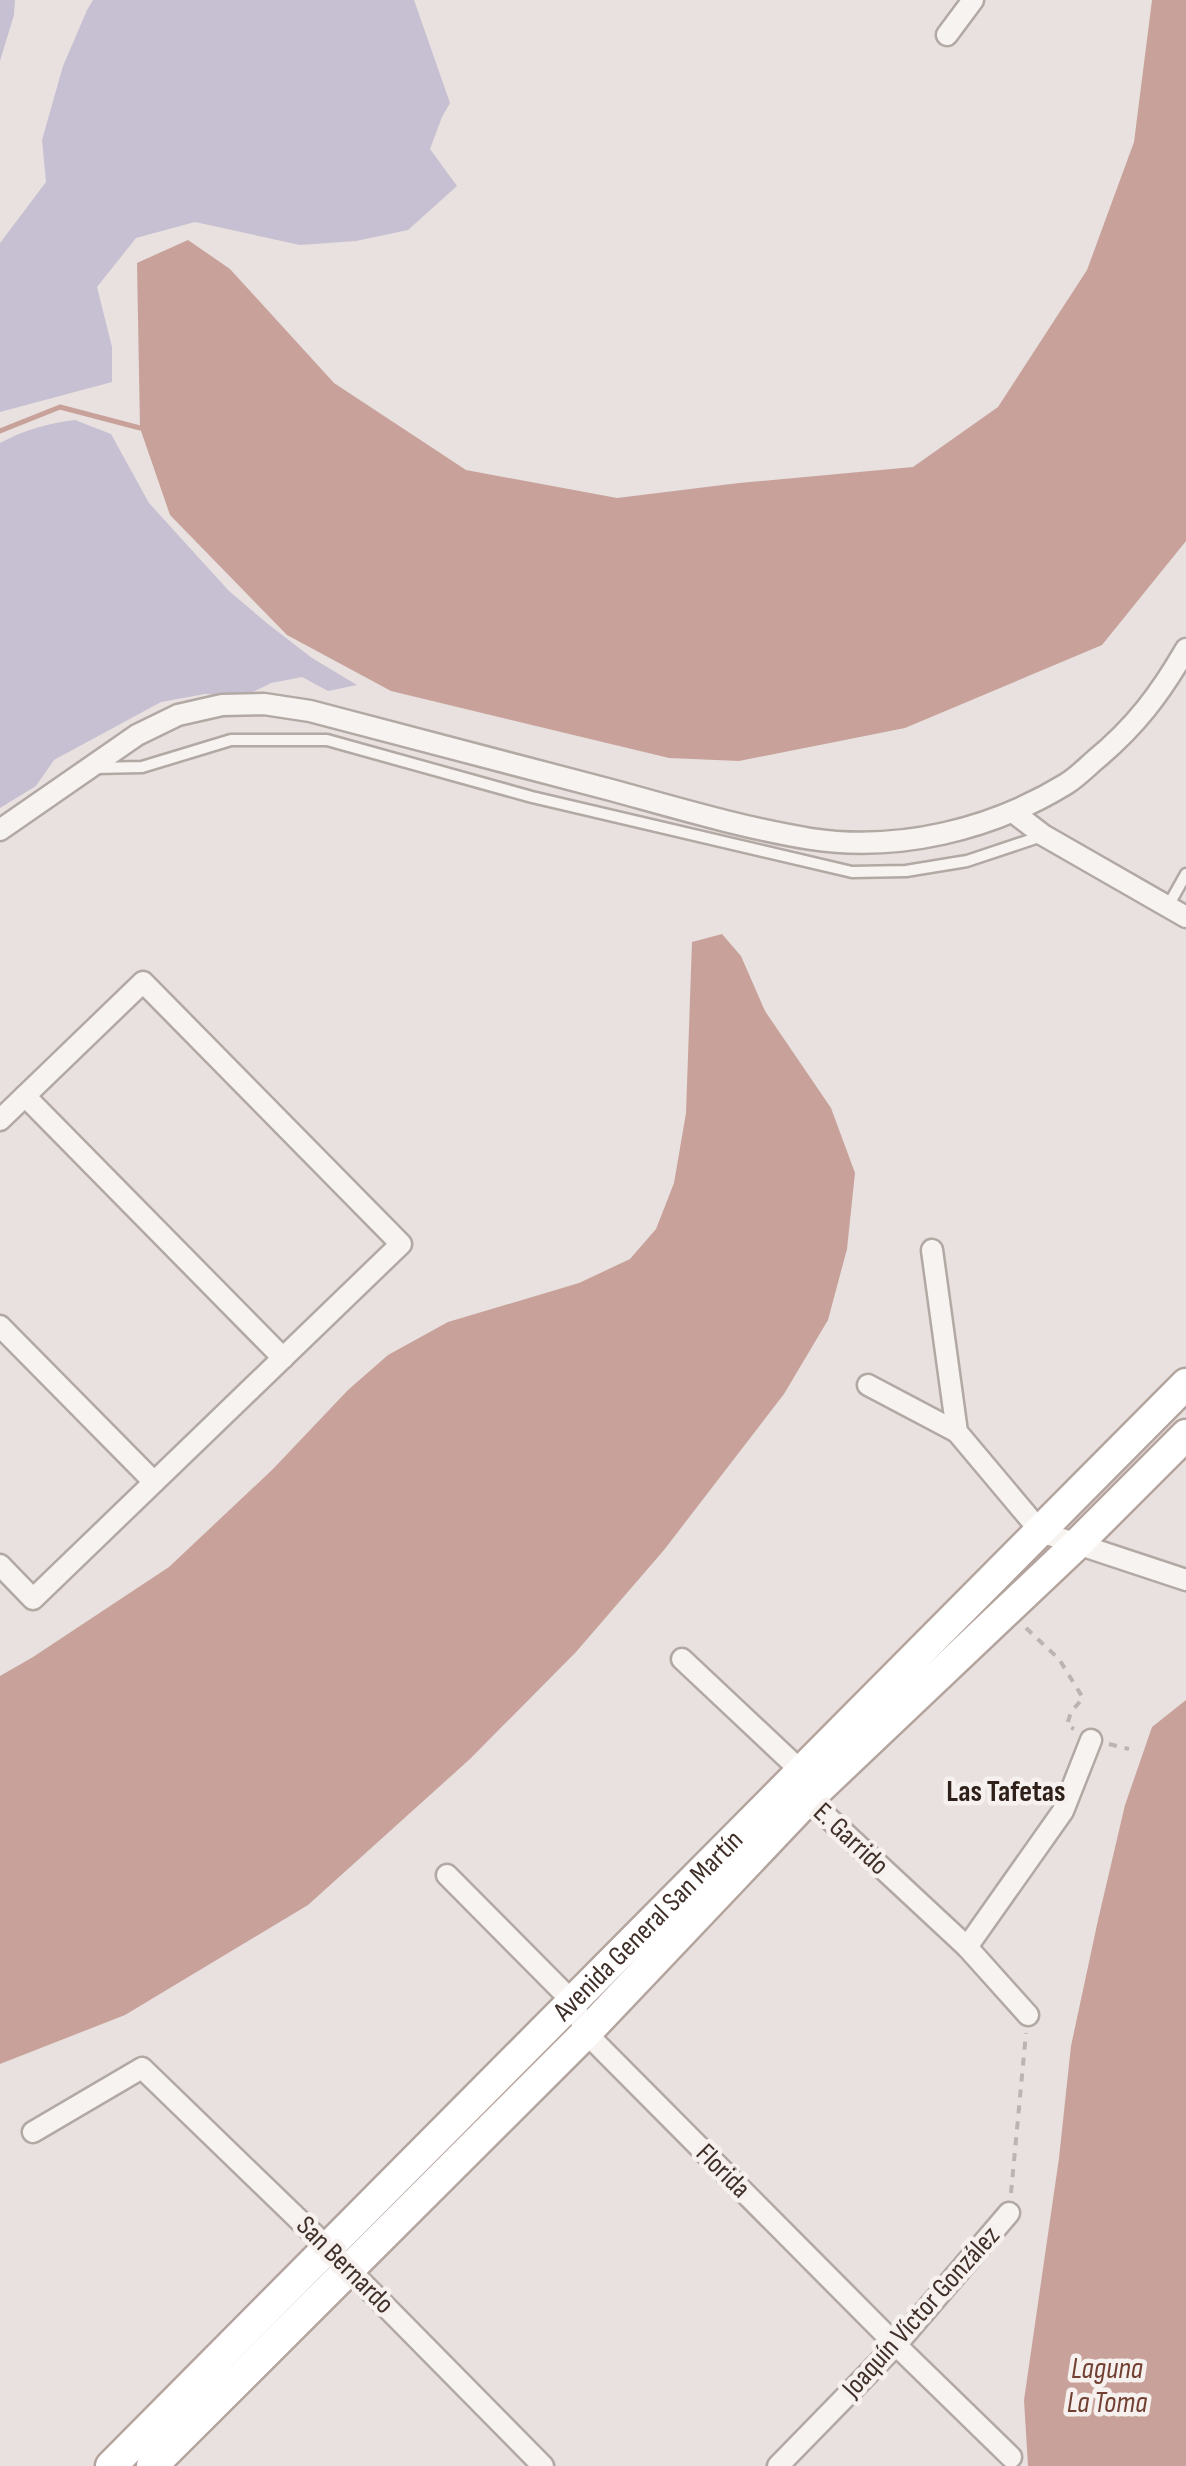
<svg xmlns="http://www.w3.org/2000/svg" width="1186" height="2466" viewBox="0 0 1186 2466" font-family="'Sofia Sans Condensed',sans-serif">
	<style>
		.green { fill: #c7c0d2 }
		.water { fill: #c8a29a }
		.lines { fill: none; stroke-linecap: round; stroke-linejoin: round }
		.stream { stroke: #c8a29a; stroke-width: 5 }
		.lane-casing { stroke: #b2a8a4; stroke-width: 15 }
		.street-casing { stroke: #b2a8a4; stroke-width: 25 }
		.primary-casing { stroke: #b4a49e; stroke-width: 35 }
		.path { stroke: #bbb4b1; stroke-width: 4; stroke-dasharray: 8 8; stroke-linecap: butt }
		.lane { stroke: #f6f3f1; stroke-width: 10 }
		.street { stroke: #f6f3f1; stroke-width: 20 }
		.primary { stroke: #fff; stroke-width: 30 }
		.labels { text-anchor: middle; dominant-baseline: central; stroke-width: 9; stroke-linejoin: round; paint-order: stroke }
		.street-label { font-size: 28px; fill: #3f2f28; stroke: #f6f0ee }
		.neighbourhood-label { font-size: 30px; font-weight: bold; fill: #2f211a; stroke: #f6f0ee }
		.water-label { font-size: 30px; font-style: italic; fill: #724032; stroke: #f6f0ee }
	</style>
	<rect width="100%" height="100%" fill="#e8e1df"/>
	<g class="green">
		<path d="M0,0H15L14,15L0,61Z"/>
		<path d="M93,0H414L450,103L442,117L430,149L457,186L408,230L356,241L300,245L195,222L136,238L97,287L112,347V382L0,412V243L46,182L42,140L63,66L87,10Z"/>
		<path d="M75,420L111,434L149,503L229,591L268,624L312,658L357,685L328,691L302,677L271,683L245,696L205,694L161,702L54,760L36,786L0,808V443C24,430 49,423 75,420Z"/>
	</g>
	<g class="water">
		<path d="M1152,0H1186V541L1102,645L905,728L739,761L669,758L391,691L287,635L170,515L140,428L137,263L188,240L230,269L334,383L466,470L617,498L739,483L913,467L998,407L1087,270L1134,142Z"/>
		<path d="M722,934L741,956L765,1011L831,1108L855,1173L847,1249L828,1320L784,1394L664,1550L576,1652L470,1759L308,1905L125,2015L0,2064V1676L33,1657L169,1567L273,1469L348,1390L388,1355L448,1322L579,1283L630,1259L656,1229L674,1183L686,1113L692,942Z"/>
		<path d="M1186,1700V2466H1028L1024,2400L1059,2158L1071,2046L1098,1920L1125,1805L1152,1727Z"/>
	</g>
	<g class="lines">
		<path class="stream" d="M0,431L60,407L140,428"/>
		<defs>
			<g id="lane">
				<path d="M94,768L142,767L231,740H327L532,797L852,872L906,871L967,861L1042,836"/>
				<path d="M1168,906L1186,874"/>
			</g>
			<g id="street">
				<path d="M947,35L973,0"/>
				<path d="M1013,812L1043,835L1186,917"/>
				<path d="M0,830L137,735L178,715L222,705L264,704L310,711C411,737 511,764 611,790C677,808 743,828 811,839C898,852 991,830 1066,784C1076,778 1086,768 1095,760C1135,727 1160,694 1186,649"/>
				<path d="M25,1096L283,1358"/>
				<path d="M0,1120L143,982L401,1244L33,1599L0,1565"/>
				<path d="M932,1250L957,1432L1041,1532L1186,1580"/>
				<path d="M0,1326L154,1482"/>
				<path d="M868,1385L957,1432"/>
				<path d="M682,1659L800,1770L808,1799L967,1947L1028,2015"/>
				<path d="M447,1875L573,2002L586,2033L896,2345L1011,2457"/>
				<path d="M967,1947L1063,1811L1091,1740"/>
				<path d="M33,2132L142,2068L327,2247L543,2466"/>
				<path d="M778,2466L896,2345L1009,2213"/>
			</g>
			<g id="primary">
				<path id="s1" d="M111,2466L1186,1384"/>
				<path d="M152,2466L586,2033L808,1799L1077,1544L1186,1435"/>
			</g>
		</defs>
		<use href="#lane" class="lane-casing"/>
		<use href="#street" class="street-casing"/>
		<use href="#primary" class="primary-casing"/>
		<g class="path">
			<path d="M1026,1628L1059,1659L1083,1698L1071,1712L1067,1725L1074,1729"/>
			<path d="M1109,1744L1129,1749"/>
			<path d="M1011,2193L1026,2033"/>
		</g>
		<use href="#lane" class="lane"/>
		<use href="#street" class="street"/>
		<use href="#primary" class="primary"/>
	</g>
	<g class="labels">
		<g class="street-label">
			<text transform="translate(851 1839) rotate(43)">E. Garrido</text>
			<text stroke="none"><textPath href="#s1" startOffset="762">Avenida General San Martín</textPath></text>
			<text transform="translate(723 2171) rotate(45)">Florida</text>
			<text transform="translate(345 2265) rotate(45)">San Bernardo</text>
			<text transform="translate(921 2312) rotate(-48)">Joaquín Víctor González</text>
		</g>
		<g class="neighbourhood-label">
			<text x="1006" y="1792">Las Tafetas</text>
		</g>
		<g class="water-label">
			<text x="1107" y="2369">Laguna<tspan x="1107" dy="34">La Toma</tspan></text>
		</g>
	</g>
</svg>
